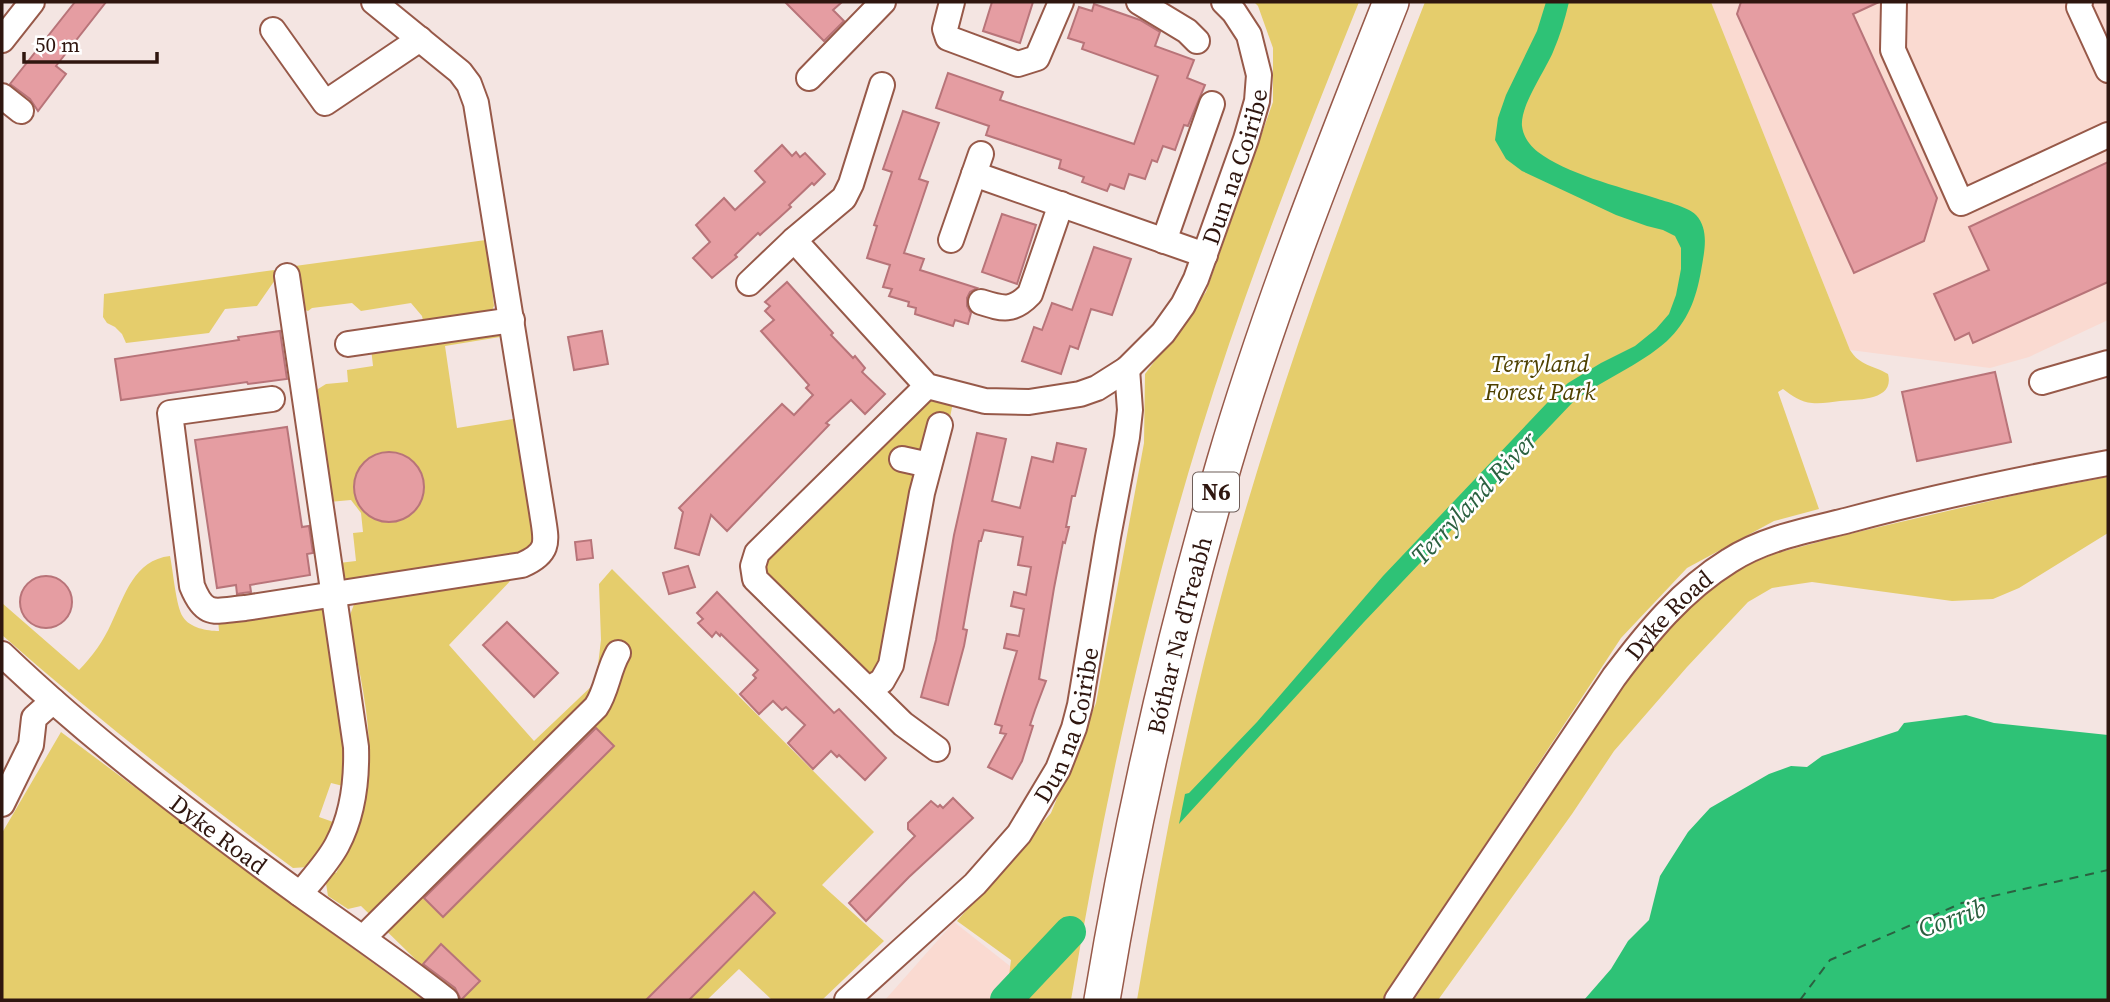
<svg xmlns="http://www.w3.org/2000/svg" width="2110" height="1002" viewBox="0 0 2110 1002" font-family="'Source Serif 4',serif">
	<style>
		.built { fill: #fadad1 }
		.green { fill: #e5cd6c }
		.water { fill: #2ec276 }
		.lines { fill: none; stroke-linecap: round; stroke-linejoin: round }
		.river { stroke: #2ec276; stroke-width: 32 }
		.ferry { stroke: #2b6040; stroke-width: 2; stroke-dasharray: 9 7; stroke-linecap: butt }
		.building { fill: #e59da2; stroke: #b87479; stroke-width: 2 }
		.minor-casing { stroke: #975949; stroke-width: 28 }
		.highway-casing { stroke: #975949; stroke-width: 38 }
		.minor { stroke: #fff; stroke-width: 24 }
		.highway { stroke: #fff; stroke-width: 35 }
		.labels { text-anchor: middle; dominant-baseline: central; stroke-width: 5; stroke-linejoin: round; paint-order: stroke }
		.shield { fill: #fff; stroke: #6d5c57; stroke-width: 2 }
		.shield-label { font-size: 23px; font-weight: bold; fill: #2f160f }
		.street-label { font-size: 24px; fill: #2f160f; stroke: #fff }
		.park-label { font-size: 24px; font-style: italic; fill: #4f4101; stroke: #fff }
		.water-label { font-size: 26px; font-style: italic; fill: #2b6040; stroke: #fff }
	</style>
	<rect width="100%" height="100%" fill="#f4e5e2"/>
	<g class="built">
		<path d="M1711,2H2108V320L2029,357L1990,368L1850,350Z"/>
		<path d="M954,922L1015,970L1013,1000H885Z"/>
	</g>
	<g class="green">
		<path d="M1254,2H1359C1302,144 1245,287 1200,434C1143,619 1103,809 1071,1000H1006L1011,960L957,921L1051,813L1096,703L1144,443L1145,374L1206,292L1273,102V48L1258,6Z"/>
		<path d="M1425,2H1711L1850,350C1860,366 1873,365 1888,374C1895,401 1857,399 1840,401C1831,402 1821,404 1812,403C1801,402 1792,396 1783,389L1778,392L1819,509L1774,521L1687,568L1621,638L1383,1000H1137C1158,875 1181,750 1213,627C1268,414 1344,207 1425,2Z"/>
		<path d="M493,239L502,287L492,288L494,306L491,312L424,325L422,316L411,303L361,311L352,303L312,308L308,311L300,308L295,266Z"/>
		<path d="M274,270L275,280L257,306L225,309L209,333L126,343L122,334L115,327L107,323L103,317L104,294Z"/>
		<path d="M497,331L500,337L445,346L457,428L513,419L514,424L522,427L538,551L349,581L342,575L339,563L356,561L353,533L363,532L361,513L351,500L329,502L315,398L318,389L326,384L348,382L347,370L373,366L371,348Z"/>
		<path d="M928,399L953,402L949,423L926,446L917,451L896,449L892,464L910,471L914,477L886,659L871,674H860L764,572L765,564L772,552Z"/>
		<path d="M2108,477V533L2019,588L1993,599L1952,601L1812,582L1772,588L1748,602L1687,667L1614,751L1572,814L1438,1000H1414L1627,679L1656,642L1694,602L1733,571L1777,553L1845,535L2033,491Z"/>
		<path d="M170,556C173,570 176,607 183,617C190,628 207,631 219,631L218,619L315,604L325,608L340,696L347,787L331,783L319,817L336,823L327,843L308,867L293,868C193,794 95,717 2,635V603L79,670C92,657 104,640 111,624C125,595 134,560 170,556Z"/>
		<path d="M612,569L874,832L822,885L884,941L822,1000H772L739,969L707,1000H457L361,906L348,909L328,896L325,877L330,869L336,873C387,790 369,715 350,626V615L356,599L513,578L449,645L534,741L596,682L601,640L599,584Z"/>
		<path d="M61,732L267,886L424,1000H2V833Z"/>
	</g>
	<g class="water">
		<path d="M1546,2H1569C1565,19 1560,36 1553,52C1545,71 1520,106 1522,126C1523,136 1530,146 1538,152C1565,173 1619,187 1652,197C1663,201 1687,206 1696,215C1710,230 1704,253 1701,271C1696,299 1688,321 1667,341C1639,366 1603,379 1573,402L1364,622L1179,824L1185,794L1189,793L1257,722L1383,576L1547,403L1568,383L1601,363L1635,346L1656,329L1669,314L1676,295L1681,269V248L1675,236L1663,230L1647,226L1616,215L1522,171L1506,159L1495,140L1498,118L1506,95L1537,31Z"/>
		<path d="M1966,715L1994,723L2108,735V1000H1584L1611,969L1628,941L1649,920L1660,876L1688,832L1710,808L1769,774L1791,766L1807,767L1822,756L1898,731L1904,723Z"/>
	</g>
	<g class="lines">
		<path class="river" d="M1006,1000L1070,932"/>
		<path class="ferry" d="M1800,1000L1830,960L1962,903L2108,870"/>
	</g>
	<g class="building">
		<path d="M75,2H106L56,66L66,74L38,111L30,99L10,84Z"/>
		<path d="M785,2H842L833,10L844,21L824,41Z"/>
		<path d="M992,2H1033L1020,43L983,31Z"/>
		<path d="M1741,2H1879L1853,14L1937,198L1924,241L1854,273L1737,14Z"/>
		<path d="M1094,4L1140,20L1160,32L1155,46L1194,60L1187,78L1205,85L1188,126L1184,125L1175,150L1163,146L1157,162L1152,160L1145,179L1129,174L1124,189L1110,184L1107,191L1082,182L1084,177L1059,168L1061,160L986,135L989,126L936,108L948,73L1003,92L1000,100L1134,144L1158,76L1082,49L1084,43L1068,38L1079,7L1092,11Z"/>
		<path d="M903,111L939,123L919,179L928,182L904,253L924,259L920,270L977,288L970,292L967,298V306L971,313L968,324L955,320L953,326L915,314L916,308L908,306L909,302L889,296L892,289L883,287L890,265L867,258L877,226L874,225L892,172L883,169Z"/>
		<path d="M782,145L792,156L796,152L800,157L805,153L825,174L814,185L812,183L789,205L791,207L779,218L760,235L758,233L735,255L737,257L712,278L693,258L710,242L696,225L724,198L735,210L765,182L755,171Z"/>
		<path d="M2108,162V282L1973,343L1969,333L1955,340L1934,294L1989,270L1969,227Z"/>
		<path d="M1002,214L1036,225L1017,284L982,272Z"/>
		<path d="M1094,247L1131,259L1112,315L1091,309L1078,349L1070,346L1061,374L1022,361L1034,327L1042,330L1052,303L1072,310Z"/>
		<path d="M787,282L833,333L831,335L853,358L855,356L865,368L862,372L885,394L865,414L851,400L826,423L829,425L727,531L711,515L699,555L675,548L683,512L679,508L782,404L794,415L813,395L806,388L809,385L761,331L774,320L765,311L770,306L765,302Z"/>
		<path d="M280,331L287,379L248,384L247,382L121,400L115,359L239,340L238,337Z"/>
		<path d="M602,331L608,364L574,370L568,337Z"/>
		<path d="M1995,372L2011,442L1917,461L1902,392Z"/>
		<path d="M287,427L302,527L309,526L313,553L307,554L310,575L250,585L251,592L243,593L237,594L236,585L217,588L195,440Z"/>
		<path d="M977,433L1006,439L992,501L1020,508L1032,457L1053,462L1057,443L1086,449L1075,496H1072L1066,527H1069L1065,543L1063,542L1054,588L1039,679L1046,681L1035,710L1030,725L1033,726L1022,761L1012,779L988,767L1006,734L1000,733L1002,726L995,724L1017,651L1004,648L1007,634L1019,636L1024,609L1011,606L1014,592L1026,595L1031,567L1018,565L1023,537L984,530L981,541H979L969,595L963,629L967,630L964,646L948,705L921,697L936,640L954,535Z"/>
		<circle cx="389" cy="487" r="35"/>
		<path d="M591,540L593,558L577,560L575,542Z"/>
		<path d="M688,566L695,587L669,594L663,573Z"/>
		<circle cx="46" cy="602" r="26"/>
		<path d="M717,592L834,713L839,709L886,758L865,780L839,755L837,757L831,751L813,769L788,743L805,725L786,707L782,710L773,701L759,714L740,694L756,678L753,675L758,670L721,634L720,636L716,632L712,637L698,623L703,619L697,613Z"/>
		<path d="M507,622L558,673L534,697L483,645Z"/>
		<path d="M596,728L614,746L443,917L424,898Z"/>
		<path d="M953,798L973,818L909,877L866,921L849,903L915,836L908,829V823L931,801L938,807L940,805L943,808Z"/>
		<path d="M754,892L775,913L689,1000H646Z"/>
		<path d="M441,944L480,981L461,1000L455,988L423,964Z"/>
	</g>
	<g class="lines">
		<defs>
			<g id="minor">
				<path d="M952,2L945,29L948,38L1018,64L1037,58L1061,2"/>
				<path d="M1139,2L1187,31L1197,41"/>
				<path d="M1894,2L1893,50L1961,203L2108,135"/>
				<path d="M2080,2L2079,7L2108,70"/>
				<path d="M273,30L325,103L420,39"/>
				<path d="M2,40L32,2"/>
				<path d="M809,78L883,2"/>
				<path d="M2,96L21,111"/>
				<path d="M974,174L1205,255"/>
				<path id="s1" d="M794,240L927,386L985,401L1029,402L1080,394L1097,388L1127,369L1163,333L1183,305L1196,279L1246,139L1257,101L1259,75L1249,35L1234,12L1224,2"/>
				<path d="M951,240L981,154"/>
				<path d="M1164,241L1212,104"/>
				<path d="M287,276L356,747C357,780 353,815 337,845C328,862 313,878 300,894"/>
				<path d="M749,283L794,240L844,198L851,184L882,85"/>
				<path d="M981,302C1003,309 1013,312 1030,294L1061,204"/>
				<path d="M348,344L512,320"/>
				<path d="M2042,382L2108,363"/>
				<path d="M927,386L757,553L753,566L755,579L903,724L937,749"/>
				<path d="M272,399L170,413L192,586C205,618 214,611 245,608L522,565C552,552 546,540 542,512L476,103L469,84L460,72L374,2"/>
				<path d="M902,459L929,465"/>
				<path id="s2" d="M2,654C94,742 197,819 300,894C349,929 399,963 446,1000"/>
				<path d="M869,689L882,681L891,665L922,493L940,425"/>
				<path d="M2,804L31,745L34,718L53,701"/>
				<path d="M363,938L596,707C607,691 608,670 618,653"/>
				<path id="s3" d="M847,1000L975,884L1019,834L1058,769L1074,728L1080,705L1108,537L1127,437L1130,410L1127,369"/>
				<path id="s4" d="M1397,1000L1614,677C1647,633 1682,590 1729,561C1764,538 1809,530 1849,520C1934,497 2021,479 2108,463"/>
			</g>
			<g id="highway">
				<path id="s5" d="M1102,1000C1132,819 1173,641 1224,464C1270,307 1331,154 1391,2"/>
			</g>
		</defs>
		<use href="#minor" class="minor-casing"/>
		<use href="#highway" class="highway-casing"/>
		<use href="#minor" class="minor"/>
		<use href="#highway" class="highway"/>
	</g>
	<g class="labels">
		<rect class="shield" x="1193" y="472.5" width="46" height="39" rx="5"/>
		<g class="shield-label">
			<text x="1216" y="492">N6</text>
		</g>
		<g class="street-label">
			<text stroke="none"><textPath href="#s1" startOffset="640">Dun na Coiribe</textPath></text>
			<text stroke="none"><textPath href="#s4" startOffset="472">Dyke Road</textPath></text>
			<text stroke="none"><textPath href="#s5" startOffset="373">Bóthar Na dTreabh</textPath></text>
			<text stroke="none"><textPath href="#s3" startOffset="360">Dun na Coiribe</textPath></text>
			<text stroke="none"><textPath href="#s2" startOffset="282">Dyke Road</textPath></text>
		</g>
		<g class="park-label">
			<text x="1540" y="363">Terryland<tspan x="1540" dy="28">Forest Park</tspan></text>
		</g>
		<g class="water-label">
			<text transform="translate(1474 498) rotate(-47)">Terryland River</text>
			<text transform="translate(1952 918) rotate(-19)">Corrib</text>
		</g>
	</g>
	<rect width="2110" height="1002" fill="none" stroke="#2f160f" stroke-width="7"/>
	<path d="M24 52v10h133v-10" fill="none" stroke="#2f160f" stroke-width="3.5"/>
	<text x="35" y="52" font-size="21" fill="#2f160f" stroke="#ffffff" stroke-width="5" paint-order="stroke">50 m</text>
</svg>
